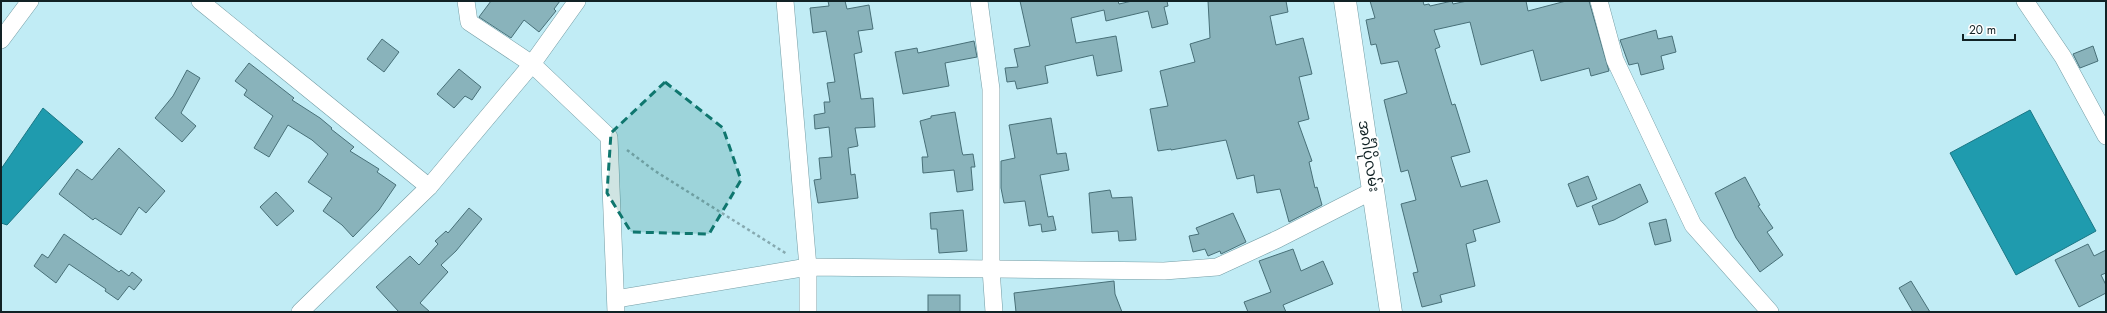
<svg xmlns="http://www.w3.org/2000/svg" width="2107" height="313" viewBox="0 0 2107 313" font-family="Jost,'Noto Sans Myanmar',sans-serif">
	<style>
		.water { fill: #1f9bae; stroke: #1b7785 }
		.building { fill: #89b3bb; stroke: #487078 }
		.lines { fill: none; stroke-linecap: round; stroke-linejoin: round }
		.street-casing { stroke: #749da5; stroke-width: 18 }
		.primary-casing { stroke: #749da5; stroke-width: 23 }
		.path { stroke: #86a9b0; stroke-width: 2.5; stroke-dasharray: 3 3; stroke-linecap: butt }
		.street { stroke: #fff; stroke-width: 17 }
		.primary { stroke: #fff; stroke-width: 22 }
		.marked { fill: #0f766e; fill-opacity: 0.2; stroke: #0f766e; stroke-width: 3; stroke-dasharray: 8 5; stroke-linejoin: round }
		.labels { text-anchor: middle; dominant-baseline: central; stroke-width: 4; stroke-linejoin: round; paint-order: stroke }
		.street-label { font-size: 15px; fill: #112225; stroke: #fff }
	</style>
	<rect width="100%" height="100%" fill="#c1ecf5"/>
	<g class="water">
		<path d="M43,108L83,142L7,225L1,223V169Z"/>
		<path d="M2030,110L2096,231L2016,275L1950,153Z"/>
	</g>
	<g class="building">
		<path d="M491,1H560L554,9L556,11L539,32L524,20L511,38L479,17Z"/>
		<path d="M828,1H845L847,9L869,5L873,29L858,31L862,52L854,54L861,99L873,98L875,127L855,128L858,146L848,148L851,175L855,174L858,198L818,203L814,180L821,179L819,158L832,157L829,127L815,129L814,115L825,113L824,102H830L827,83L835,82L826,31L813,33L810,8L829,6Z"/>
		<path d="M1020,1H1118L1119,4L1132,1H1167L1168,6L1164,7L1168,24L1152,28L1148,11L1106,21L1104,10L1071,18L1076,43L1116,36L1122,71L1097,76L1093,55L1045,66L1048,83L1017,89L1015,81L1007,82L1005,68L1018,67L1014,49L1030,46Z"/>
		<path d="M1208,1H1286L1288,12L1270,16L1276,45L1303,38L1312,74L1299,77L1309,119L1298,122L1312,161L1309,162L1315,188L1317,187L1322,205L1289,222L1280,189L1257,193L1254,175L1237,179L1226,140L1171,150V149L1158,151L1150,109L1168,106L1160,71L1195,62L1190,44L1210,38Z"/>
		<path d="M1370,1H1423L1424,5L1429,4L1430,6L1452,1L1453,4L1467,1H1526L1528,11L1566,1H1589L1609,71L1591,76L1589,68L1541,81L1533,50L1481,65L1470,22L1434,30L1440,47L1435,49L1452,105L1455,104L1470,152L1451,157L1461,187L1487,180L1500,222L1473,230L1476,241L1466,244L1475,286L1440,295L1442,302L1422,307L1413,273L1418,272L1401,204L1416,200L1408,170L1401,172L1384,100L1407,93L1398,61L1381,64L1376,44L1371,45L1366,20L1375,18Z"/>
		<path d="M1656,30L1658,39L1672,36L1676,52L1661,56L1664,69L1641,75L1638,63L1629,65L1620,40Z"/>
		<path d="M382,39L399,52L384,72L367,59Z"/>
		<path d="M974,41L977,57L945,63L949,86L903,94L895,52L917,48L918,53Z"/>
		<path d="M2093,46L2098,61L2080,68L2073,54Z"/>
		<path d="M249,63L294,98L292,100L320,118L332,128L331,129L354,147L350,151L379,169L377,172L396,185L379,210L353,237L342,225L323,211L332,198L308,182L328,154L312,140L288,125L269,157L254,148L273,116L244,95L247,90L235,81Z"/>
		<path d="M459,69L481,87L472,100L465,96L454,108L437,94Z"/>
		<path d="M187,70L200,78L181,113L196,126L182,142L155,118L173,96Z"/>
		<path d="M955,112L962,152L963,155L973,154L975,167H971L973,190L957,192L954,170L923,173L922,157H928L920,121L931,118V116Z"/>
		<path d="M1051,118L1057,154L1066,153L1069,170L1040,175L1048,217L1053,216L1056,230L1042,232L1041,224L1029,226L1025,201L1004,203L1001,188V161L1015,158L1009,125Z"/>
		<path d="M119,148L165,191L146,213L139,207L121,235L95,218L93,220L59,194L77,169L92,180Z"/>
		<path d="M1588,176L1597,199L1577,207L1568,184Z"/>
		<path d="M1745,177L1760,205L1758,206L1773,228L1767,232L1783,255L1760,272L1736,238L1715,193Z"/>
		<path d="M1640,184L1648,202L1614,220L1599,225L1592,206Z"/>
		<path d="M1110,190L1112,198L1132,197L1136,240L1119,241L1118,231L1092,233L1089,193Z"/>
		<path d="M276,192L294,211L277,226L260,207Z"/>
		<path d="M469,208L482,219L456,251L441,265L448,272L420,303L430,312H399L376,287L410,256L419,265L438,244L435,241L446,231L448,233Z"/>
		<path d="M963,210L967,251L939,253L937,229H931L930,213Z"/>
		<path d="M1233,213L1246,242L1221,254L1220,251L1208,256L1205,249L1193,252L1189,236L1199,234L1196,228Z"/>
		<path d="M1666,219L1671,241L1655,245L1649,223Z"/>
		<path d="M64,234L119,272L121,270L129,276L132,272L142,280L134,290L129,286L118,300L105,291L106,289L69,264L56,283L34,266L42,254L48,258Z"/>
		<path d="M2088,244L2094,256L2106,250V273L2101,275L2106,285V293L2079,307L2055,260Z"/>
		<path d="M1293,249L1301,271L1323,261L1333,284L1283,305L1286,312H1248L1244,302L1271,292L1259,261Z"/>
		<path d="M1114,281L1115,294L1122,312H1016L1014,293Z"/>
		<path d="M1911,281L1930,312H1913L1899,288Z"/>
		<rect x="928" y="295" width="32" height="17"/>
	</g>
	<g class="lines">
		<defs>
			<g id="street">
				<path d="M200,1L429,187"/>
				<path d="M466,1L469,22L532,64L609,137L616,312"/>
				<path d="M785,1L808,267V312"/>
				<path d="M979,1L991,89V269L994,312"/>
				<path d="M1599,1L1615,60L1693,225L1770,312"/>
				<path d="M2025,1L2063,57L2106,136"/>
				<path d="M1,40L30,1"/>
				<path d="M616,299L808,267L1164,271L1217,267L1278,239L1374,190"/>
				<path d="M300,312L429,187L532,64L577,1"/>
			</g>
			<path id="primary" d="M1345,1L1391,312"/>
		</defs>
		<use href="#street" class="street-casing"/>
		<use href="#primary" class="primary-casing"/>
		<path class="path" d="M627,150L655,171L787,254"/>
		<use href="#street" class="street"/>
		<use href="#primary" class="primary"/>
	</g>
	<path class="marked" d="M665,82L723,128L741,180L709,234L631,232L607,193L611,133Z"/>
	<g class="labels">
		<g class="street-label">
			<text transform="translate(1369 156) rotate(81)">အင်္ဂါပိုလမ်း</text>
		</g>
	</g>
	<rect width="2107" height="313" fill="none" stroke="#112225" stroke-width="4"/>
	<path d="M1963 34v6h52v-6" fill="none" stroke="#112225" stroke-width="2"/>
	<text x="1969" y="34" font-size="12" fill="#112225" stroke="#ffffff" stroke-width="3" paint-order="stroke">20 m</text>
</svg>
